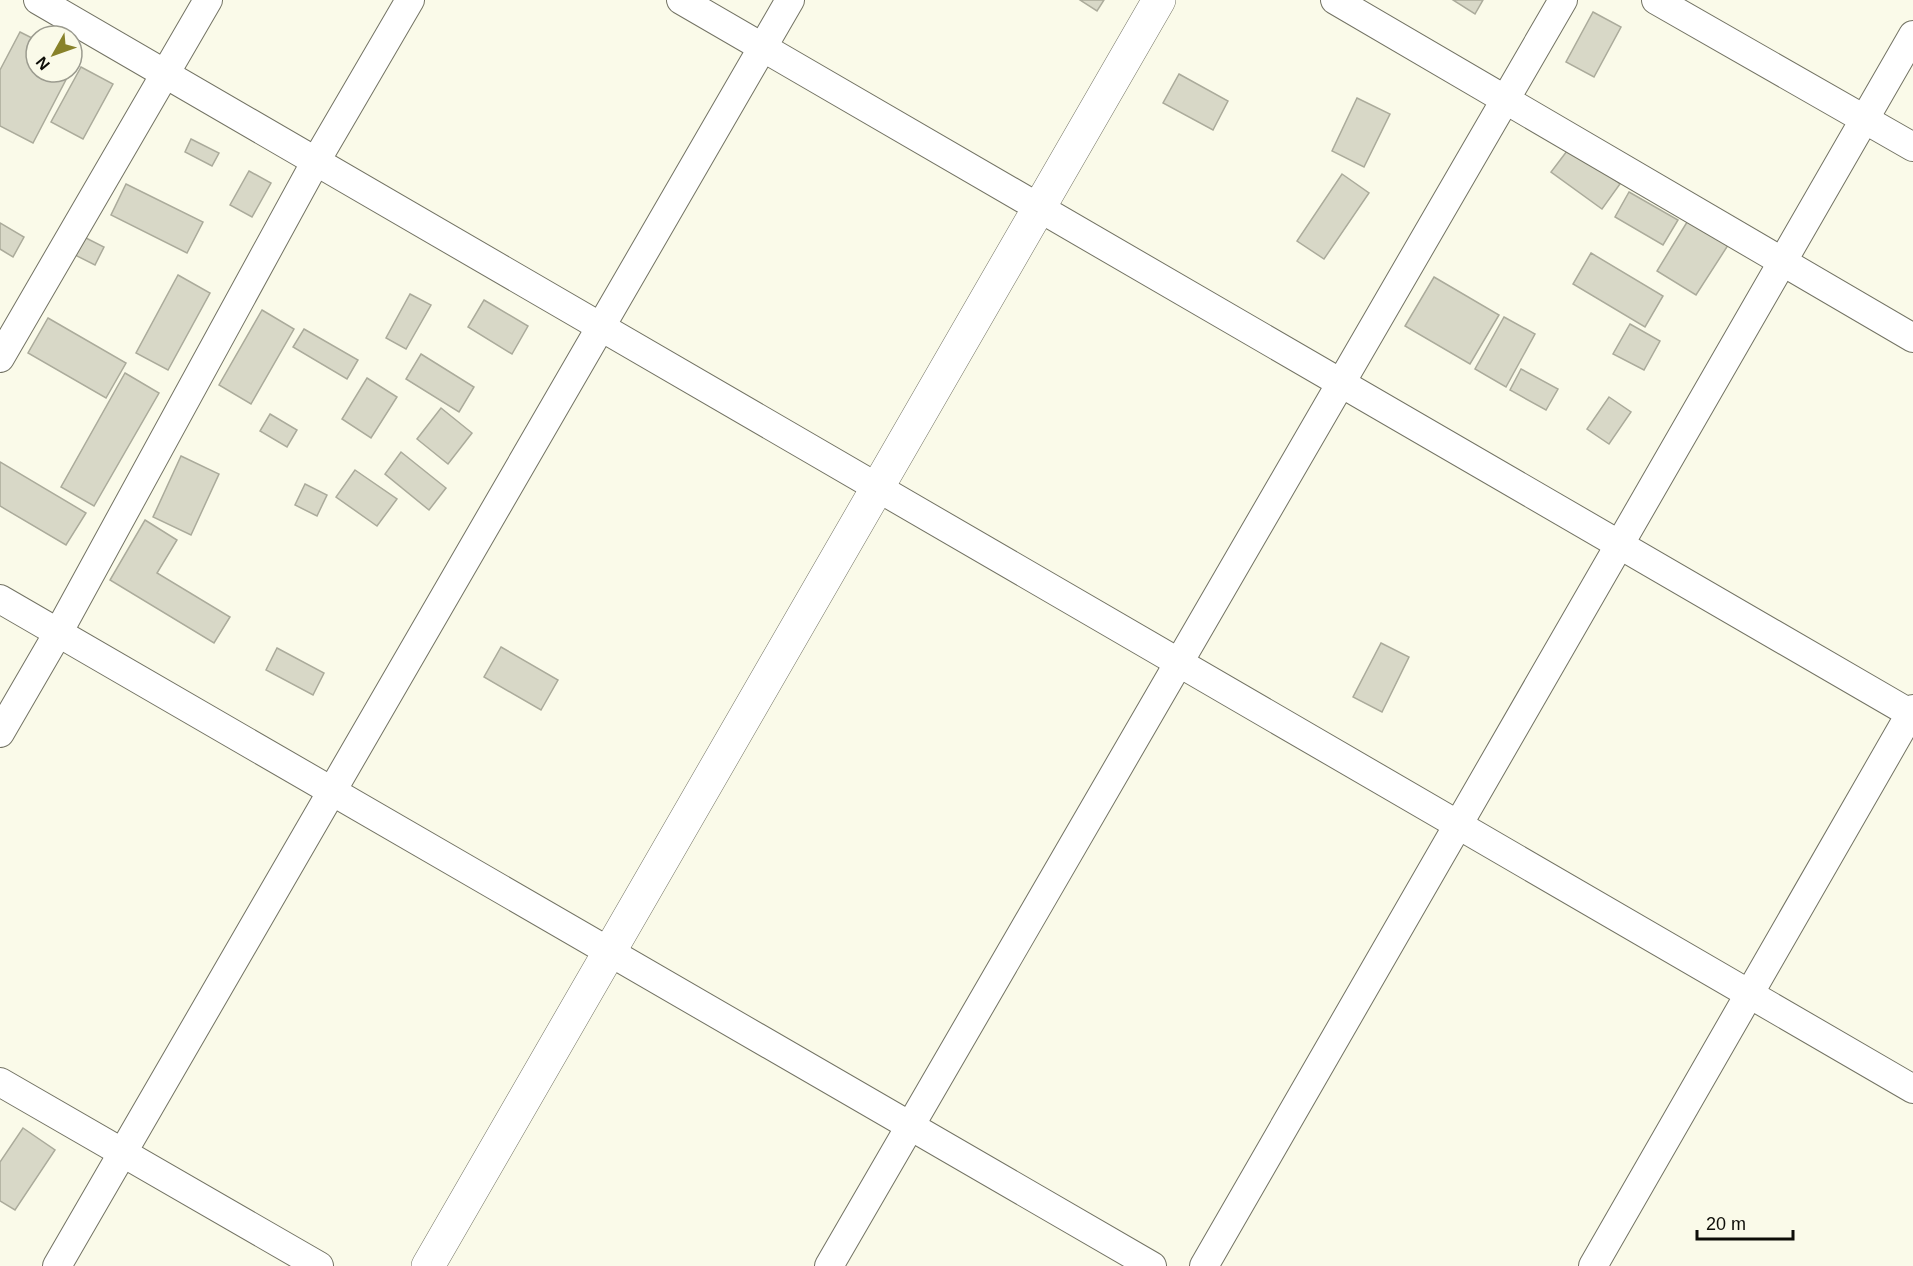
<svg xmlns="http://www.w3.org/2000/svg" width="1913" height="1266" viewBox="0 0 1913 1266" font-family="Arial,sans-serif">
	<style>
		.building { fill: #d8d8c7; stroke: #abab9b; stroke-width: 1.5 }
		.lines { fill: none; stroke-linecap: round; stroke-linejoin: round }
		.street-casing { stroke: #737364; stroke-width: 30 }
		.secondary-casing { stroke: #737364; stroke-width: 34 }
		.street { stroke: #fff; stroke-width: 28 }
		.secondary { stroke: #fff; stroke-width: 33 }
	</style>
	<rect width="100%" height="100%" fill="#fafae9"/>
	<g class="building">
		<path d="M1080,0H1104L1097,11Z"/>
		<path d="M1453,0H1483L1475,14Z"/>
		<path d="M1593,12L1621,27L1594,77L1566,62Z"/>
		<path d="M20,32L36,40V72H70L33,143L0,126V70Z"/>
		<path d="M81,67L113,84L83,139L51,122Z"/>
		<path d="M1179,74L1228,101L1213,130L1163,103Z"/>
		<path d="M1357,98L1390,114L1364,167L1332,151Z"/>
		<path d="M191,139L219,153L212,166L185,152Z"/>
		<path d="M1570,147L1620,184L1602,209L1551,172Z"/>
		<path d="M249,171L271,183L252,217L230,205Z"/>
		<path d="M1342,174L1369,193L1324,259L1297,241Z"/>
		<path d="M126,184L203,222L187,253L111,215Z"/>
		<path d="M1629,192L1678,220L1663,245L1615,217Z"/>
		<path d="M1692,214L1732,239L1696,295L1657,271Z"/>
		<path d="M0,223L24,237L13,257L0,249Z"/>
		<path d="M82,236L104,247L95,265L73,254Z"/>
		<path d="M1591,253L1663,296L1645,327L1573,284Z"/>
		<path d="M178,275L210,293L168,370L136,353Z"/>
		<path d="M1434,277L1499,315L1470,364L1405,326Z"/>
		<path d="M410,294L431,305L406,349L386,338Z"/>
		<path d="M484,300L528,326L512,354L468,327Z"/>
		<path d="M262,310L294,329L251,404L219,385Z"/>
		<path d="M1504,317L1535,334L1506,387L1475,369Z"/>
		<path d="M48,318L126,363L106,398L28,353Z"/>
		<path d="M1630,324L1660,341L1644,370L1613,354Z"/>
		<path d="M304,329L358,360L347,379L293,347Z"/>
		<path d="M421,354L474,387L459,412L406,379Z"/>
		<path d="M1521,369L1558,389L1546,410L1510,390Z"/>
		<path d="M125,373L159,393L94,506L61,487Z"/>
		<path d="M367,378L397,397L371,438L342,419Z"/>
		<path d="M1609,397L1631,412L1609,444L1587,429Z"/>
		<path d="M441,408L472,433L448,464L417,439Z"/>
		<path d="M270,414L297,430L287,447L260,431Z"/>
		<path d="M401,452L446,488L429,510L385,474Z"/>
		<path d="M181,456L219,474L191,535L153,517Z"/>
		<path d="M0,462L86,513L66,545L0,506Z"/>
		<path d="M355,470L397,499L377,526L336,497Z"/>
		<path d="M305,484L327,495L317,516L295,505Z"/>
		<path d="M145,520L177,540L157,573L230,617L214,643L110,580Z"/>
		<path d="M1381,643L1409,657L1382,712L1353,697Z"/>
		<path d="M501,647L558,680L541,710L484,677Z"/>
		<path d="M277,648L324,673L313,695L266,670Z"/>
		<path d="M23,1128L55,1150L15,1210L0,1201V1162Z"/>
	</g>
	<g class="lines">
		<defs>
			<g id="street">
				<path d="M38,0L1913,1089"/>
				<path d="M681,0L1913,715"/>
				<path d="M1335,0L1913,338"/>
				<path d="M1656,0L1913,147"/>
				<path d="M0,358L208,0"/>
				<path d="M0,599L1152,1266"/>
				<path d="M0,733L58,633L316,161L410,0"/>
				<path d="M0,1082L319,1266"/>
				<path d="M57,1266L790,0"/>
				<path d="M829,1266L1563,0"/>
				<path d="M1204,1266L1913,35"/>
				<path d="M1593,1266L1913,709"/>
			</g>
			<path id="secondary" d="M428,1266L1159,0"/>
		</defs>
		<use href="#street" class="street-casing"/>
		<use href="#secondary" class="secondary-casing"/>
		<use href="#street" class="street"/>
		<use href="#secondary" class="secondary"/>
	</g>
	<g transform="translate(54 54) rotate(230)"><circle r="28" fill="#fafae9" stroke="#9b9b8f" stroke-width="1.5"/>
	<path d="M0-4.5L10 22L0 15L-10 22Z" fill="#88822a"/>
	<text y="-9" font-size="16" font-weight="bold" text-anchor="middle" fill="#0d0d08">N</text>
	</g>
	<path d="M1697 1230v9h96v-9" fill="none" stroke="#0d0d08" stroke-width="3"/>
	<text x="1706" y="1230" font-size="18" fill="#0d0d08" stroke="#fafae9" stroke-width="4.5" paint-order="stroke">20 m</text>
</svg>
